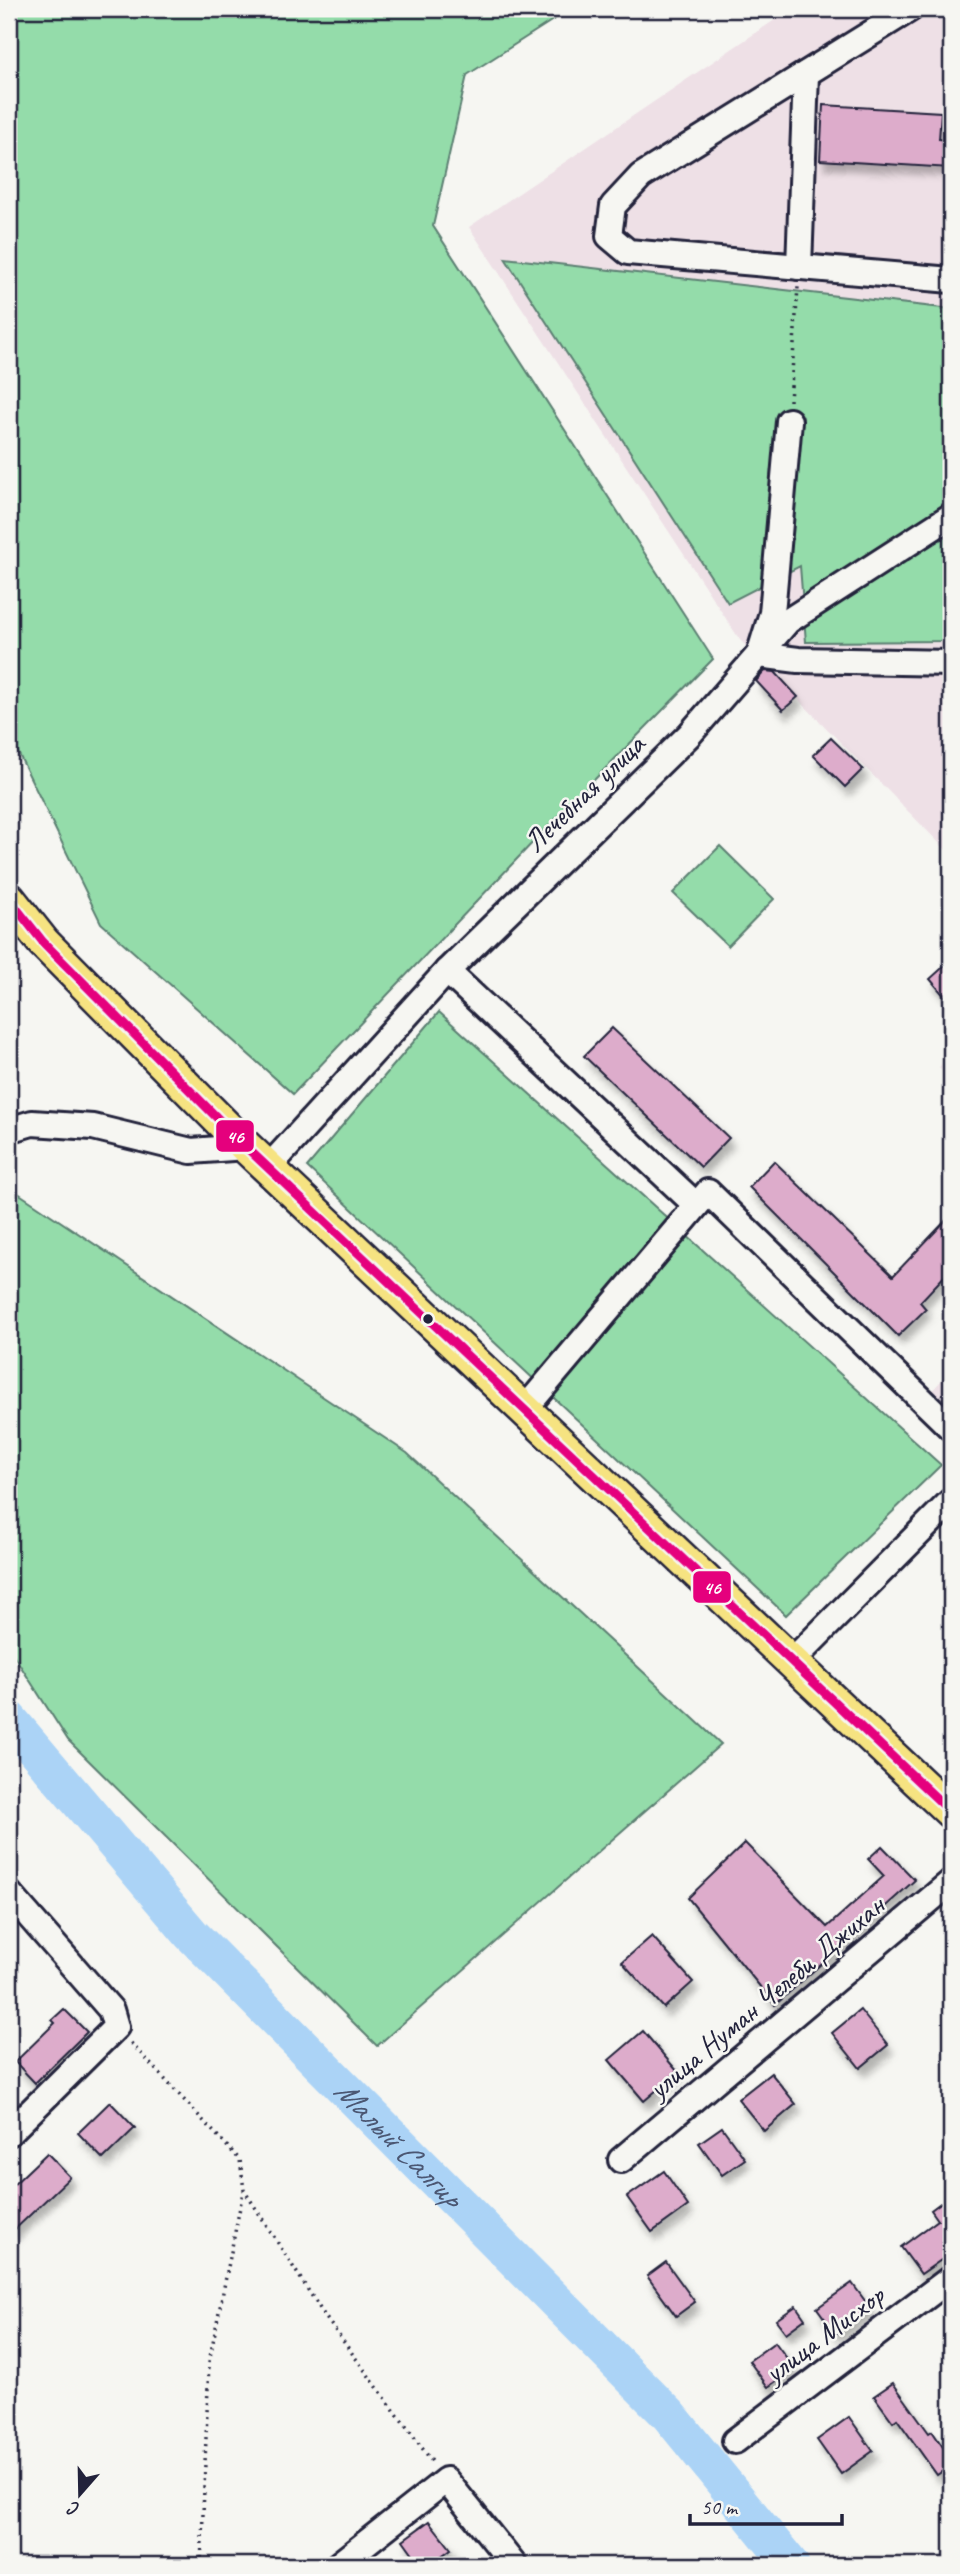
<svg xmlns="http://www.w3.org/2000/svg" width="960" height="2574" viewBox="0 0 960 2574" font-family="Caveat,sans-serif">
	<style>
		.built { fill: #eee0e6 }
		.green { fill: #94dcaa; stroke: #5b7f72; stroke-width: 2 }
		.lines { fill: none; stroke-linecap: round; stroke-linejoin: round }
		.river { stroke: #abd3f6; stroke-width: 37 }
		.building { fill: #ddaccb; stroke: #22223b; stroke-width: 2; filter: url(#shadow) }
		.minor-casing { stroke: #22223b; stroke-width: 30 }
		.major-casing { stroke: #22223b; stroke-width: 37 }
		.path { stroke: #22223b; stroke-width: 3.5; stroke-dasharray: 2 5; stroke-linecap: butt }
		.minor { stroke: #f6f6f2; stroke-width: 24 }
		.major { stroke: #f6e381; stroke-width: 32 }
		.bus-1-casing { stroke: #f6f6f2; stroke-width: 14 }
		.bus-1 { stroke: #e5007d; stroke-width: 9 }
		.bus-dot { fill: #22223b; stroke: #f6f6f2; stroke-width: 2.5 }
		.labels { text-anchor: middle; dominant-baseline: central; stroke-width: 5; stroke-linejoin: round; paint-order: stroke }
		.street-label { font-size: 30px; fill: #22223b; stroke: #f6f6f2 }
		.water-label { font-size: 32px; font-style: italic; fill: #4b5773; stroke: #f6f6f2 }
		.line-badge { stroke: #f6f6f2; stroke-width: 2.5 }
		.badge-label { font-size: 19px; text-anchor: middle; font-weight: bold; fill: #fff }
	</style>
	<defs>
		<filter id="shadow"><feDropShadow dx="4.5" dy="8" stdDeviation="3.5" flood-color="#0004"/></filter>
	</defs>
	<rect width="100%" height="100%" fill="#f6f6f2"/>
	<filter id="ink" filterUnits="userSpaceOnUse"><feTurbulence type="fractalNoise" baseFrequency=".0143" numOctaves="2"/><feDisplacementMap in="SourceGraphic" scale="14" xChannelSelector="R" yChannelSelector="G"/><feConvolveMatrix kernelMatrix="1 2 1 2 8 2 1 2 1" color-interpolation-filters="sRGB"/></filter>
	<g filter="url(#ink)">
		<g class="built">
			<path d="M791,9H951V855L740,640L469,227Z"/>
			<path d="M951,1047V1080L939,1068Z"/>
			<path d="M951,1370V1416L929,1394Z"/>
		</g>
		<g class="green">
			<path d="M9,9H570L467,75L433,226L713,659L537,838L293,1094L101,923L9,734Z"/>
			<path d="M505,258L951,309V641L806,642L800,566L728,603Z"/>
			<path d="M720,846L774,899L728,946L673,893Z"/>
			<path d="M439,1012L941,1465L786,1615L307,1167Z"/>
			<path d="M9,1187L407,1453L721,1744L377,2046L68,1740L9,1648Z"/>
		</g>
		<g class="lines">
			<path class="river" id="s1" d="M9,1719L191,1934L669,2415L791,2565"/>
		</g>
		<g class="building">
			<path d="M823,105L941,112L939,139L951,140V168L820,160Z"/>
			<path d="M765,671L775,672L798,697L783,710L756,681Z"/>
			<path d="M831,738L863,769L845,787L813,755Z"/>
			<path d="M951,960V1004L930,979Z"/>
			<path d="M612,1028L729,1138L701,1167L584,1056Z"/>
			<path d="M774,1161L893,1276L951,1215V1269L920,1302L926,1309L898,1336L749,1187Z"/>
			<path d="M745,1843L827,1927L884,1876L868,1859L882,1846L915,1880L775,2005L688,1898Z"/>
			<path d="M652,1936L693,1982L664,2008L622,1962Z"/>
			<path d="M64,2009L87,2032L35,2083L15,2062L55,2023L52,2020Z"/>
			<path d="M860,2010L888,2045L860,2068L832,2033Z"/>
			<path d="M643,2031L678,2072L644,2101L609,2060Z"/>
			<path d="M771,2073L796,2104L764,2131L738,2099Z"/>
			<path d="M110,2102L135,2128L103,2159L78,2133Z"/>
			<path d="M722,2127L745,2159L722,2175L699,2143Z"/>
			<path d="M47,2153L70,2177L9,2235V2189Z"/>
			<path d="M664,2171L688,2206L652,2232L627,2197Z"/>
			<path d="M951,2195V2253L921,2274L901,2247L938,2220L931,2210Z"/>
			<path d="M666,2262L695,2302L676,2316L647,2276Z"/>
			<path d="M852,2283L871,2309L836,2334L817,2308Z"/>
			<path d="M796,2306L805,2319L786,2333L776,2320Z"/>
			<path d="M775,2342L794,2368L768,2387L749,2361Z"/>
			<path d="M893,2383L929,2433L932,2431L951,2459V2465L937,2475L897,2419L893,2422L874,2396Z"/>
			<path d="M849,2417L873,2451L841,2474L817,2440Z"/>
			<path d="M429,2521L451,2549L429,2565H421L403,2540Z"/>
		</g>
		<g class="lines">
			<defs>
				<g id="minor">
					<path d="M910,9L641,176L613,206L609,236L628,252L951,280"/>
					<path d="M799,267L806,74"/>
					<path d="M789,421L772,613L759,655L798,660L951,663"/>
					<path d="M447,971L696,1205"/>
					<path d="M9,1130L32,1123L93,1127L191,1151L246,1147"/>
					<path d="M268,1168L447,971L689,735L788,621L951,516"/>
					<path d="M524,1410L708,1192L951,1428"/>
					<path d="M791,1662L951,1501"/>
					<path d="M9,1893L111,2010L116,2027L9,2133"/>
					<path d="M621,2160L951,1882"/>
					<path d="M735,2441L951,2278"/>
					<path d="M338,2565L446,2480L514,2565"/>
				</g>
				<path id="major" d="M9,899L43,942L246,1147L951,1812"/>
			</defs>
			<use href="#minor" class="minor-casing"/>
			<use href="#major" class="major-casing"/>
			<g class="path">
				<path d="M790,401L798,287"/>
				<path d="M131,2043L240,2160L244,2190L326,2318L434,2464"/>
				<path d="M201,2565L209,2362L243,2192"/>
			</g>
			<use href="#minor" class="minor"/>
			<use href="#major" class="major"/>
			<defs>
				<path id="bus-1" d="M9,899L43,942L246,1147L951,1812"/>
			</defs>
			<use href="#bus-1" class="bus-1-casing"/>
			<use href="#bus-1" class="bus-1"/>
		</g>
	</g>
	<circle class="bus-dot" cx="428" cy="1319" r="6"/>
	<g class="labels">
		<g class="street-label">
			<text transform="translate(584 793) rotate(-44)">Лечебная улица</text>
			<text transform="translate(766 1997) rotate(-40)">улица Нуман Челеби Джихан</text>
			<text transform="translate(824 2334) rotate(-37)">улица Мисхор</text>
		</g>
		<g class="water-label">
			<text stroke="none"><textPath href="#s1" startOffset="576">Малый Салгир</textPath></text>
		</g>
	</g>
	<g class="line-badge">
		<rect x="215" y="1119" width="40" height="34" rx="7" fill="#e5007d"/>
		<rect x="692" y="1570" width="40" height="34" rx="7" fill="#e5007d"/>
	</g>
	<g class="badge-label">
		<text x="235" y="1143">46</text>
		<text x="712" y="1594">46</text>
	</g>
	<rect width="960" height="2574" fill="none" stroke="#f6f6f2" stroke-width="35"/>
	<rect x="18" y="18" width="925" height="2539" fill="none" stroke="#22223b" stroke-width="2.5" filter="url(#ink)"/>
	<g transform="translate(80 2494) rotate(200)" stroke="#f6f6f2" stroke-width="5" paint-order="stroke">
	<path d="M0-5L12 26L0 18L-12 26Z" fill="#22223b"/>
	<text y="-10" font-size="19" font-weight="bold" text-anchor="middle" fill="#22223b">С</text>
	</g>
	<path d="M690 2514v10h152v-10" fill="none" stroke="#22223b" stroke-width="3.5"/>
	<text x="701" y="2514" font-size="21" fill="#22223b" stroke="#f6f6f2" stroke-width="5" paint-order="stroke">50 m</text>
</svg>
